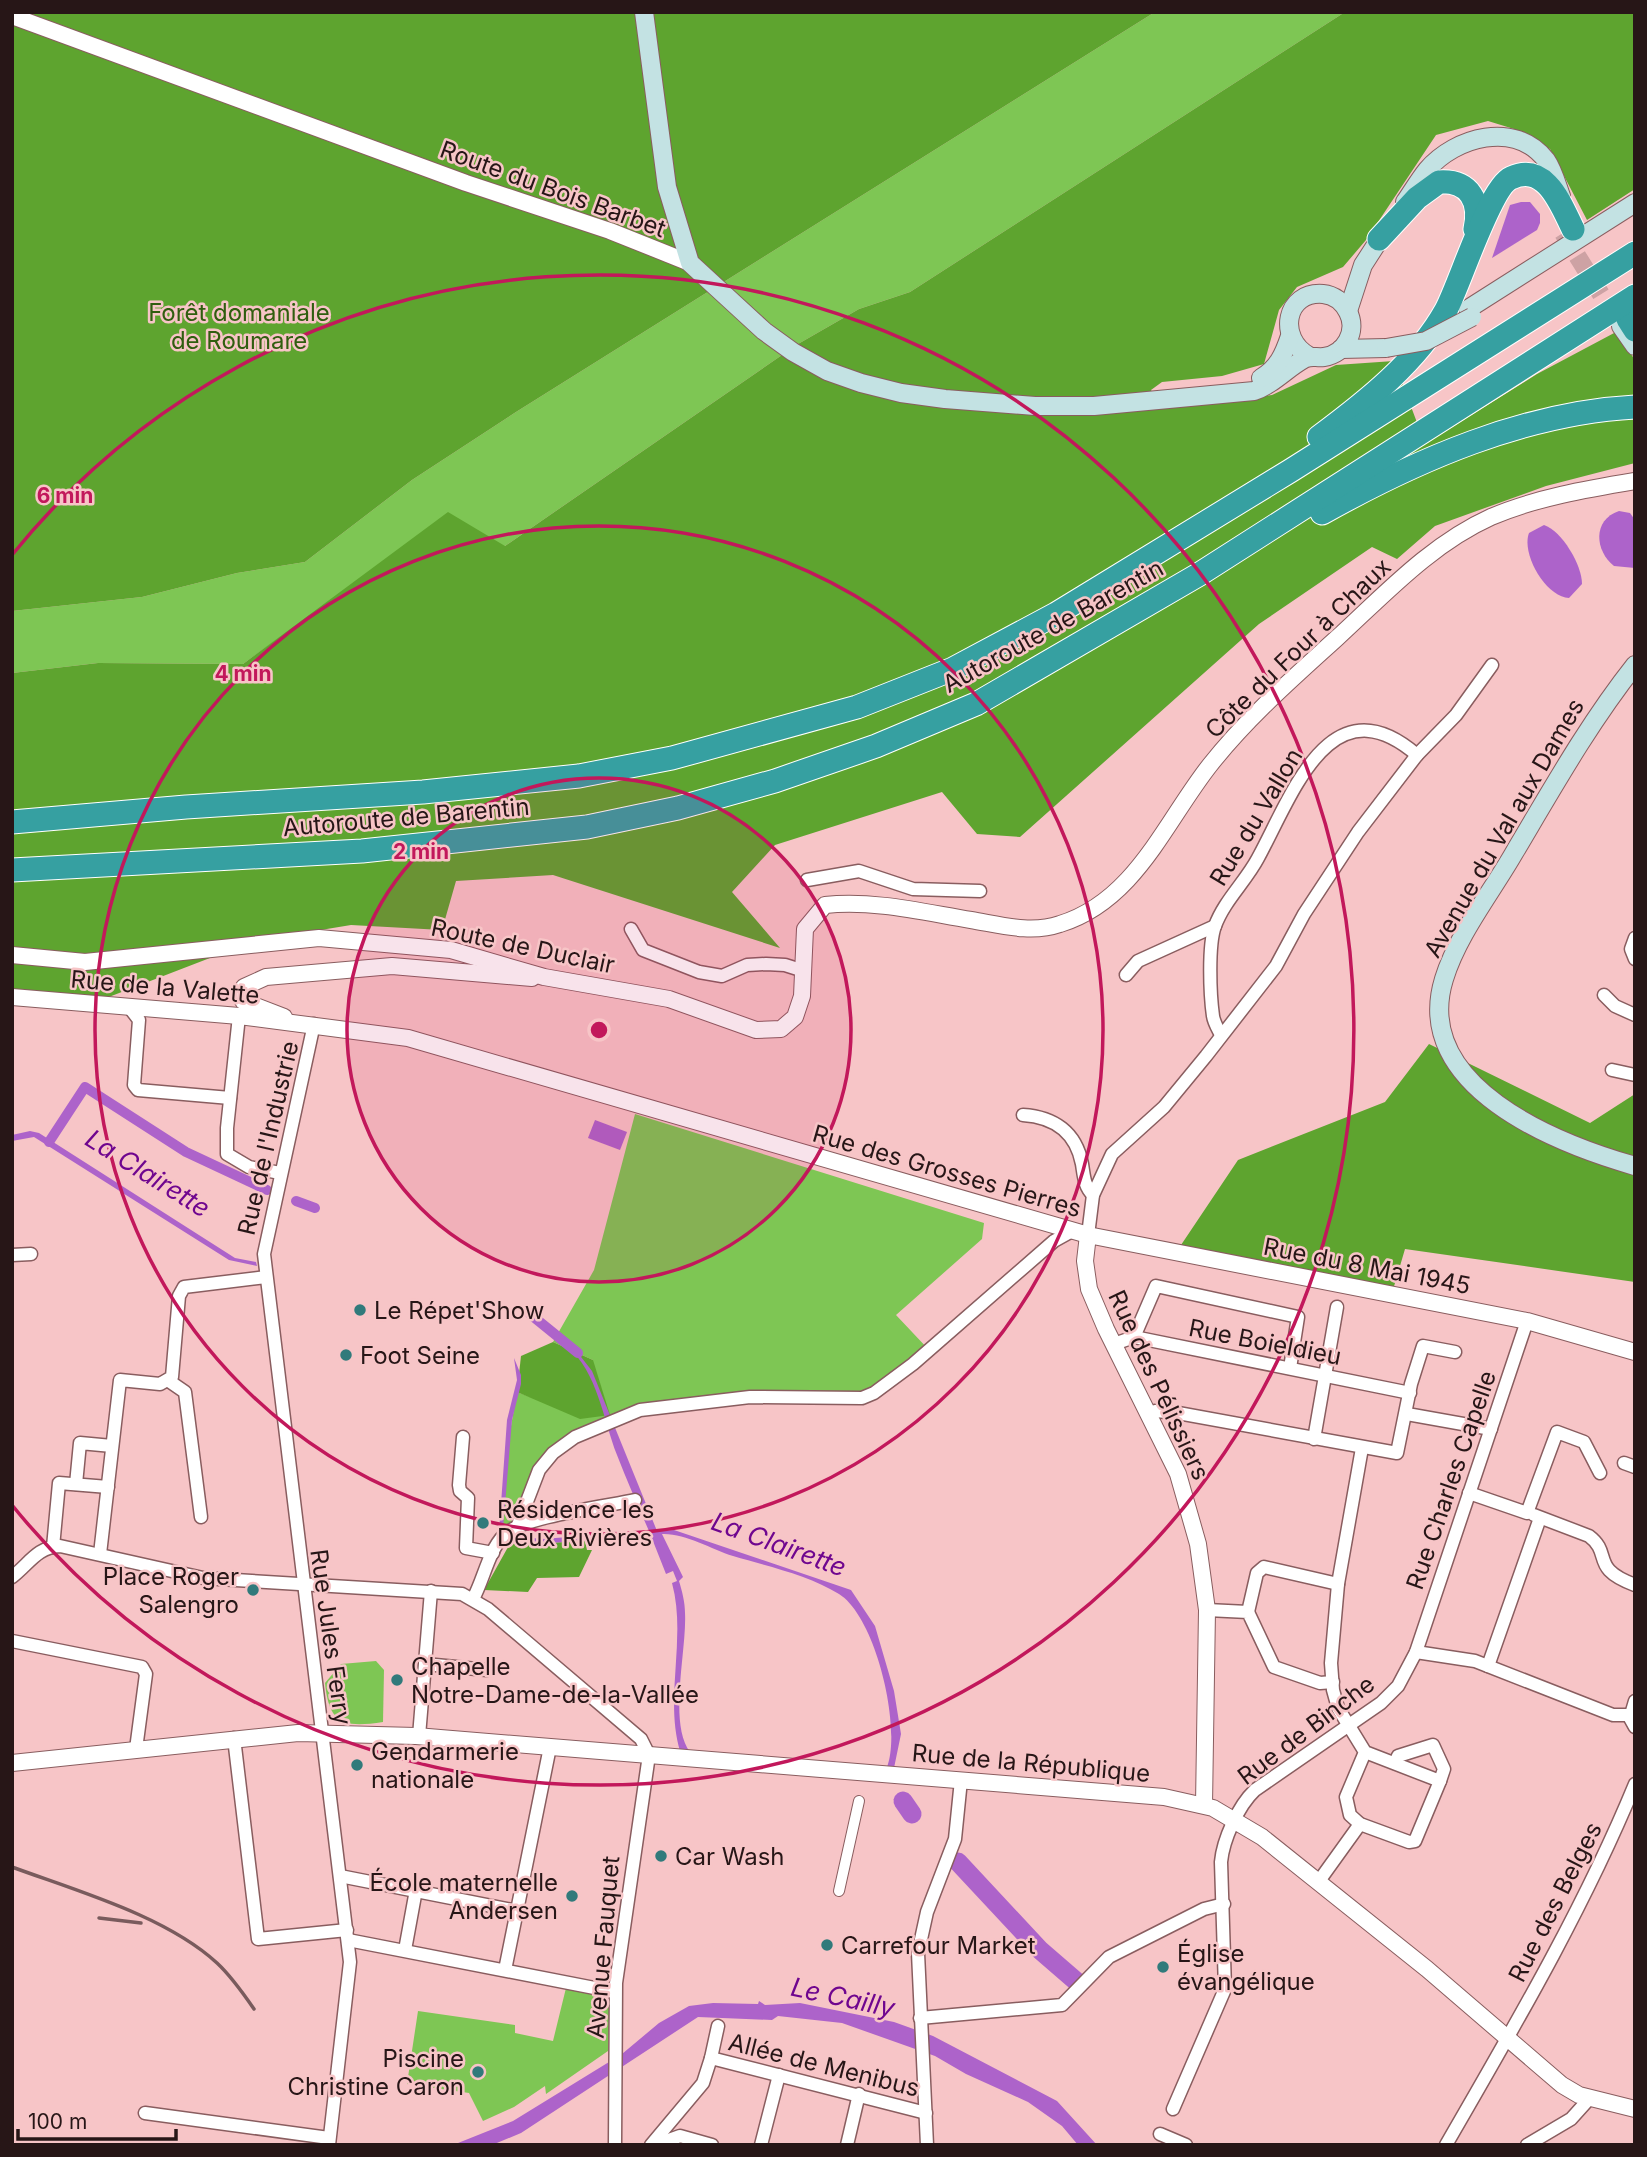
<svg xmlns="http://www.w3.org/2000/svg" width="1647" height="2157" viewBox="0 0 1647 2157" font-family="Inter,sans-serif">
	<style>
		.green { fill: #7ec654 }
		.forest { fill: #5ea42f }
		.water { fill: #ad63ca }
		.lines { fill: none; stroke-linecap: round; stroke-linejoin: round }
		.canal { stroke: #ad63ca; stroke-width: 10 }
		.river { stroke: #ad63ca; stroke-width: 19 }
		.secondary-tunnel { stroke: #cda2a4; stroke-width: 18; stroke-dasharray: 18 9; stroke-linecap: butt }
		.pedestrian-casing { stroke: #895d5f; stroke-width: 12 }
		.minor-casing { stroke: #895d5f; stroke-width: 15 }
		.tertiary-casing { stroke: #895d5f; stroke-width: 18 }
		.secondary-casing { stroke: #895d5f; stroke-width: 20 }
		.motorway-casing { stroke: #fff; stroke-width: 25 }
		.pedestrian { stroke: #fff; stroke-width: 10 }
		.minor { stroke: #fff; stroke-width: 12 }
		.tertiary { stroke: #fff; stroke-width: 16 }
		.secondary { stroke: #c3e2e3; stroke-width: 18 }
		.motorway { stroke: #36a0a1; stroke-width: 23 }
		.rail { stroke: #795b5d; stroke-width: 3.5 }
		.secondary-bridge-casing { stroke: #895d5f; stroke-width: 20; stroke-linecap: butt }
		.secondary-bridge { stroke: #c3e2e3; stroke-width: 18 }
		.ring { fill: none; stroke: #c2185b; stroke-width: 3.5 }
		.poi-dot { fill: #317a7b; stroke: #f7c5c7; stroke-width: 2.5 }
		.labels { text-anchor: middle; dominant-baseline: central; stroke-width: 5; stroke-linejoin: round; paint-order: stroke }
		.street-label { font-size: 24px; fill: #271617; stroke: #f7c5c7 }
		.park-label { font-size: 24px; fill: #305e0f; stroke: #f7c5c7 }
		.poi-label { font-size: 24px; fill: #271617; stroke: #f7c5c7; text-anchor: start }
		.water-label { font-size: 26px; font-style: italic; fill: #6f068f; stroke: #f7c5c7 }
		.centre { fill: #c2185b; stroke: #f7c5c7; stroke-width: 3.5 }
		.ring-label { font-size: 21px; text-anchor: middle; font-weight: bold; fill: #c2185b; stroke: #f7c5c7; stroke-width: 5; stroke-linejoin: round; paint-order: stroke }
	</style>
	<rect width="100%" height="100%" fill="#f7c5c7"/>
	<g class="green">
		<path d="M1155,12H1345L910,292L859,309L798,344L505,546L334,598L243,664L98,663L12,673V611L142,597L237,573L305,562L412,480L516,412Z"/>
		<path d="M635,1114L984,1223L982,1239L896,1315L929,1350L874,1393L750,1397L640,1410L553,1453L518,1525L502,1530L508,1443L517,1392L530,1397L593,1360L553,1342L594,1270Z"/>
		<path d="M376,1661L384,1670L383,1722C343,1728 329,1724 325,1683L341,1664Z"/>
		<path d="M566,1988L604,1997L610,2003L608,2051L546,2094L545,2086L514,2107L483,2121L469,2093L407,2084L418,2011L515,2025V2033L553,2041Z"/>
	</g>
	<g class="forest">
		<path d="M12,12H1155L516,412L412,480L305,562L237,573L142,597L12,611Z"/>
		<path d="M1345,12H1635V189L1587,220L1550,149L1514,129L1488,121L1436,135L1366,240L1343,267L1297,287L1279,310L1264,364L1222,376L1162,382L1151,390L1162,409L1272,395L1336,365L1394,361L1425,444L1537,374L1616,332L1635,360V463L1546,486L1435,526L1397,559L1372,547L1259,624L1020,837L977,834L942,792L775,845L732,892L780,948L553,875L456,881L442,930L351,925L254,941L101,1000L12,992V673L98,663L243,664L448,512L505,546L798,344L859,309L910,292Z"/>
		<path d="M1429,1044L1590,1123L1635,1094V1282L1405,1249L1390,1300L1181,1245L1238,1160L1385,1102Z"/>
		<path d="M553,1342L593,1360L610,1415L580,1419L517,1392L521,1356Z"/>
		<path d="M512,1540L527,1544L585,1541L587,1550H592L579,1577L537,1578L528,1592L484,1590Z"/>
	</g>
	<g class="water">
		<path d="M1521,202H1530L1540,214V223L1537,230L1492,258L1510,205Z"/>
		<path d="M1619,511L1630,513L1635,520V568L1614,566C1595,551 1592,520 1619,511Z"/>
		<path d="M1544,525C1562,531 1582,565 1582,584L1569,598C1546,597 1521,554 1529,533Z"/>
		<path d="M595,1120L627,1132L620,1150L588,1138Z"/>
		<path d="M30,1131L39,1133L235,1258L256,1262L257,1266L229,1260L34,1137L12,1141V1135Z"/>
		<path d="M571,1344L592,1371L657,1531L674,1530L851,1590L875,1626L894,1691L901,1734L894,1768L887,1767C902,1728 876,1617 839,1594C809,1575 767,1566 733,1556C711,1549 685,1533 662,1534L683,1577L679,1581C682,1591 685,1602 685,1613C687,1650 668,1723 690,1752L680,1751C664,1697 687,1638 672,1583L677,1581L673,1571L666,1574L651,1536L534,1544L511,1542L514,1536L542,1539L649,1531C638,1506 627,1481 617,1455C603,1419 598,1373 567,1346Z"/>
		<path d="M514,1358L521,1375V1384L512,1420L503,1529L499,1532L507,1420L517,1380Z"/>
		<path d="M759,2001L765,2005L800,2003L894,2022L933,2036L1057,2101L1097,2145H1078L1062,2126L1028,2102L966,2074L935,2056L842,2023L778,2016L772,2020L698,2017L521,2133L492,2145H453L513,2121L622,2054L659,2023L689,2006L713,2003L758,2004Z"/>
	</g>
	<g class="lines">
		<g class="canal">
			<path d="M49,1142L85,1087L186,1152L267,1190"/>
			<path d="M296,1201L315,1208"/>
			<path d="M530,1314L578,1353"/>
		</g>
		<g class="river">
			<path d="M903,1801L912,1814"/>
			<path d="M958,1862L1040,1950L1077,1982"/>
		</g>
		<path class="secondary-tunnel" d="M1563,233L1617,320"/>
		<defs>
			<path id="pedestrian" d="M839,1891L859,1801"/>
			<g id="minor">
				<path d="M807,880L859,871L913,889L980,891"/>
				<path d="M631,929L643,950L699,972L722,976L747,965L766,964L785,965L804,971"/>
				<path d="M1635,938L1631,949L1635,959"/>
				<path d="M1126,975L1138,961L1215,926"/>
				<path d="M1604,995L1615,1006L1635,1015"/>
				<path d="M129,1007L139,1020L134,1085L138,1090L230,1098"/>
				<path d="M239,1016L227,1128V1154L249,1167L280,1173"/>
				<path d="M314,1024L264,1254L350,1962L329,2145"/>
				<path d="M1221,1035C1218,1029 1214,1023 1213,1016C1210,995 1208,945 1215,926C1224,901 1246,881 1258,858C1292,796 1330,680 1417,755"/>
				<path d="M1612,1070L1635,1075"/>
				<path d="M1023,1115C1054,1117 1076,1132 1082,1164C1084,1176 1084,1186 1093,1195"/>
				<path d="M1088,1235L1093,1195L1112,1154L1164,1107L1206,1056L1276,966L1304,914L1358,832L1417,755L1456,715L1492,665"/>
				<path d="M12,1255L31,1254"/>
				<path d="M1134,1337L1156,1286L1298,1317L1290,1368"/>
				<path d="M1114,1344L1134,1337L1410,1393"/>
				<path d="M169,1381L185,1392L201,1517"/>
				<path d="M1149,1414L1155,1411L1178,1413L1397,1453L1411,1384L1423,1346L1455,1352"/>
				<path d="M1407,1414L1491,1429"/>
				<path d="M463,1437L459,1485L460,1491L468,1498L466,1548L493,1553"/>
				<path d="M1314,1439L1337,1307"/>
				<path d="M1362,1448L1338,1584L1331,1663L1333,1690L1338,1708L1365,1752L1440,1781L1415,1841L1409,1842L1360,1824L1350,1815L1346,1797L1365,1752"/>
				<path d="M1624,1463L1635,1467"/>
				<path d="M76,1484L80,1443L112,1446"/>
				<path d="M1469,1493L1527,1513L1557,1432L1584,1442L1600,1473"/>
				<path d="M1534,1515L1589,1536C1613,1554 1589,1568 1635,1585"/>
				<path d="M518,1525L539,1470L553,1453L575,1437L640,1410L750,1397L862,1398L874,1393L913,1364L1054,1241L1072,1231"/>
				<path d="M53,1547L59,1483L108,1487"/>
				<path d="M100,1554L120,1380L160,1384L172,1377L179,1296L184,1287L266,1277"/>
				<path d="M12,1577C29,1564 37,1547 60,1546L203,1578L462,1594L488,1609L641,1739L649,1755L616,1983L615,2145"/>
				<path d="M473,1599C484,1579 488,1552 504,1535C521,1517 608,1506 635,1500"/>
				<path d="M1207,1610L1248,1612L1274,1667L1320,1683L1333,1682"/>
				<path d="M1248,1612L1257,1573L1264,1567L1338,1584"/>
				<path d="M12,1641L142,1667L146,1674L136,1749"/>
				<path d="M1416,1652L1475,1661L1613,1715H1630"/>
				<path d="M425,1664L487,1670"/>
				<path d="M1488,1666L1540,1518"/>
				<path d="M1635,1701L1630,1718L1635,1727"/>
				<path d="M419,1736L431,1591"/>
				<path d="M234,1738L258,1939L347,1930"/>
				<path d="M1395,1763L1398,1756L1433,1745L1444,1769L1440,1781"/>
				<path d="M340,1876L517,1911"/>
				<path d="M1319,1881L1360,1824"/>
				<path d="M348,1940L615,1992"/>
				<path d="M405,1950L416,1890"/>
				<path d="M505,1970L550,1747"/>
				<path d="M920,2018L1062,2005L1109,1957L1204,1909L1224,1904"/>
				<path d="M711,2058L718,2026"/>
				<path d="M1173,2109L1225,1989L1221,1862C1223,1840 1238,1806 1255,1790L1381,1703L1398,1686L1416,1652L1527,1321"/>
				<path d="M145,2113L329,2138"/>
				<path d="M1160,2134L1186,2145"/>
				<path d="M651,2145L703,2083L711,2058L926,2113"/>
				<path d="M655,2145L680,2136L712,2145"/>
				<path d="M761,2145L779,2075"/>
				<path d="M847,2145L859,2094"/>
				<path d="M927,2145L918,1953L927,1912L955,1839L961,1780"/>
				<path d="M1446,2145C1514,2027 1583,1910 1635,1784"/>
				<path d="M1527,2145L1571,2119L1589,2099"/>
			</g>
			<g id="tertiary">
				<path d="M12,16L466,183L610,231L690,263"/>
				<path d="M12,955L85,962L319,938L451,950L544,977L669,999L756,1030L781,1029L795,1017L802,996L805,929L825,905C875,900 922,912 971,920C1001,925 1031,934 1060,924C1135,901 1165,822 1210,765C1247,718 1293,678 1337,638C1385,594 1431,544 1491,517C1535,498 1587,489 1635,481"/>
				<path d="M12,997L239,1016L408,1038L1088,1235L1527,1321L1635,1352"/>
				<path d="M284,1017L243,1001L240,993L244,987L266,977L392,966L532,978"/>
				<path d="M1088,1235L1085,1261L1089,1289L1106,1329L1178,1474L1198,1544L1207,1610L1204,1805"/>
				<path d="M12,1763L298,1733L416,1736L1164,1797L1213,1808L1262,1837L1427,1969L1562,2085L1579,2095L1635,2109"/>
			</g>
			<g id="secondary">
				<path d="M644,12L667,187L690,263L764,331L793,352L827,371L861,383L901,393L945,399L1035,406H1094L1254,391C1274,384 1286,369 1304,359C1311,355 1316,358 1324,357C1345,354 1358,331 1348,312C1343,302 1334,295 1323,294C1285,291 1277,338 1309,356"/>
				<path d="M1405,202C1412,192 1419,180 1427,170C1455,137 1515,120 1546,160C1553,170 1557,185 1561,196"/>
				<path d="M1468,309L1635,203"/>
				<path d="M1348,311L1363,265L1385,231"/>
				<path d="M1621,326L1635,346"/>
				<path d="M1341,349L1386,348"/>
				<path d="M1261,378C1278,368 1284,354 1290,336"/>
				<path d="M1635,665C1589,723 1552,789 1514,853C1491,893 1458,934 1444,979C1411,1086 1555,1143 1635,1166"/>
			</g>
			<g id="motorway">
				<path d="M1379,239L1417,198L1439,182C1470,180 1481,202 1475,229"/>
				<path d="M1628,319L1635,330"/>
				<path d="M1319,437C1366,402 1417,362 1446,310C1460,284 1490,187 1511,178C1546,162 1561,205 1573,229"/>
				<path d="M1322,513C1417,460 1524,413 1635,407"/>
				<path d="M12,822L186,807L423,792L579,776L672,758L857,707L953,669L1056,614L1290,471L1635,253"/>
				<path d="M12,870L362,851L587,827L678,808L775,781L876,746L976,704L1198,575L1635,296"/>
			</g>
		</defs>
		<use href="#pedestrian" class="pedestrian-casing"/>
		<use href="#minor" class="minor-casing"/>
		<use href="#tertiary" class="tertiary-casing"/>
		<use href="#secondary" class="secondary-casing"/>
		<use href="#motorway" class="motorway-casing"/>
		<use href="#pedestrian" class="pedestrian"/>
		<use href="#minor" class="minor"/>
		<use href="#tertiary" class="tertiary"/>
		<use href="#secondary" class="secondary"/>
		<use href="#motorway" class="motorway"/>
		<g class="rail">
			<path d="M12,1867C77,1891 166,1916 217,1963C231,1976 243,1993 254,2009"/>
			<path d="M99,1918L141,1923"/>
		</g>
		<defs>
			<path id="secondary-bridge" d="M1386,348L1426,341L1472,317"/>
		</defs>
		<use href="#secondary-bridge" class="secondary-bridge-casing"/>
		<use href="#secondary-bridge" class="secondary-bridge"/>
	</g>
	<circle cx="599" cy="1030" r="252" fill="#c2185b" fill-opacity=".12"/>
	<g class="ring">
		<circle cx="599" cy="1030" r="252"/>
		<circle cx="599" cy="1030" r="504"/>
		<path d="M12 555A755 755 0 1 1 12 1505"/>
	</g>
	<g class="poi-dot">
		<circle cx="360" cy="1310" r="7"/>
		<circle cx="346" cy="1355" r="7"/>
		<circle cx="483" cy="1523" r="7"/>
		<circle cx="253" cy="1590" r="7"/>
		<circle cx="397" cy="1680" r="7"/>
		<circle cx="357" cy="1765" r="7"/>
		<circle cx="661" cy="1856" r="7"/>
		<circle cx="572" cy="1896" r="7"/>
		<circle cx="827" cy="1945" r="7"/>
		<circle cx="1163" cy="1967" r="7"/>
		<circle cx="478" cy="2072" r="7"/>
	</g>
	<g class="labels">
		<g class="street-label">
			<text transform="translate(553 189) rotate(20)">Route du Bois Barbet</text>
			<text transform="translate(1053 626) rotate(-29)">Autoroute de Barentin</text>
			<text transform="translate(1298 648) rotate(-44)">Côte du Four à Chaux</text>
			<text transform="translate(406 817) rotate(-5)">Autoroute de Barentin</text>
			<text transform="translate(1256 817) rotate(-59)">Rue du Vallon</text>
			<text transform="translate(1504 828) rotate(-60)">Avenue du Val aux Dames</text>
			<text transform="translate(523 946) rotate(12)">Route de Duclair</text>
			<text transform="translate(165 987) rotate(5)">Rue de la Valette</text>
			<text transform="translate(268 1138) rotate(-77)">Rue de l'Industrie</text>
			<text transform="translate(947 1171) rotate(16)">Rue des Grosses Pierres</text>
			<text transform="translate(1367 1266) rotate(11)">Rue du 8 Mai 1945</text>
			<text transform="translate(1265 1342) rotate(11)">Rue Boieldieu</text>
			<text transform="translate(1159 1385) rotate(65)">Rue des Pélissiers</text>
			<text transform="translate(1451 1480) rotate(-71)">Rue Charles Capelle</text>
			<text transform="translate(331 1637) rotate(82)">Rue Jules Ferry</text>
			<text transform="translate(1306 1730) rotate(-37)">Rue de Binche</text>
			<text transform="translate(1031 1763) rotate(5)">Rue de la République</text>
			<text transform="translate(1555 1902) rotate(-63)">Rue des Belges</text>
			<text transform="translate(603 1947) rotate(-85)">Avenue Fauquet</text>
			<text transform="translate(824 2065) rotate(14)">Allée de Menibus</text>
		</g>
		<g class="park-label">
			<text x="239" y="312">Forêt domaniale<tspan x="239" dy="28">de Roumare</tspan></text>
		</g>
		<g class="poi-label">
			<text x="374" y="1310">Le Répet'Show</text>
			<text x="360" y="1355">Foot Seine</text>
			<text x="497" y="1509">Résidence les<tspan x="497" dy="28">Deux Rivières</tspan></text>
			<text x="239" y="1576" text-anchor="end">Place Roger<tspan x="239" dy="28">Salengro</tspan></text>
			<text x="411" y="1666">Chapelle<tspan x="411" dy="28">Notre-Dame-de-la-Vallée</tspan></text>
			<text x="371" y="1751">Gendarmerie<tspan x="371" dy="28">nationale</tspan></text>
			<text x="675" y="1856">Car Wash</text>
			<text x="558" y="1882" text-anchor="end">École maternelle<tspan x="558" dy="28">Andersen</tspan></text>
			<text x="841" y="1945">Carrefour Market</text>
			<text x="1177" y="1953">Église<tspan x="1177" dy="28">évangélique</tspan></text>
			<text x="464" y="2058" text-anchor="end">Piscine<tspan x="464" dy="28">Christine Caron</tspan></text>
		</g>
		<g class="water-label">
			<text transform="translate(148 1173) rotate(32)">La Clairette</text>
			<text transform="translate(779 1544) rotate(20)">La Clairette</text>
			<text transform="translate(843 1997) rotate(12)">Le Cailly</text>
		</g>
	</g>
	<circle cx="599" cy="1030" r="10" class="centre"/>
	<g class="ring-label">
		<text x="65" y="503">6 min</text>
		<text x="243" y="681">4 min</text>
		<text x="421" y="859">2 min</text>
	</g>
	<rect width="1647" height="2157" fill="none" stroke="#271617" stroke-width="28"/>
	<path d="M18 2129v10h158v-10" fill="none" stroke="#271617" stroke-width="3.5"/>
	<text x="28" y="2129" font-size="21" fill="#271617" stroke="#f7c5c7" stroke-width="5" paint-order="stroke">100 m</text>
</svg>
